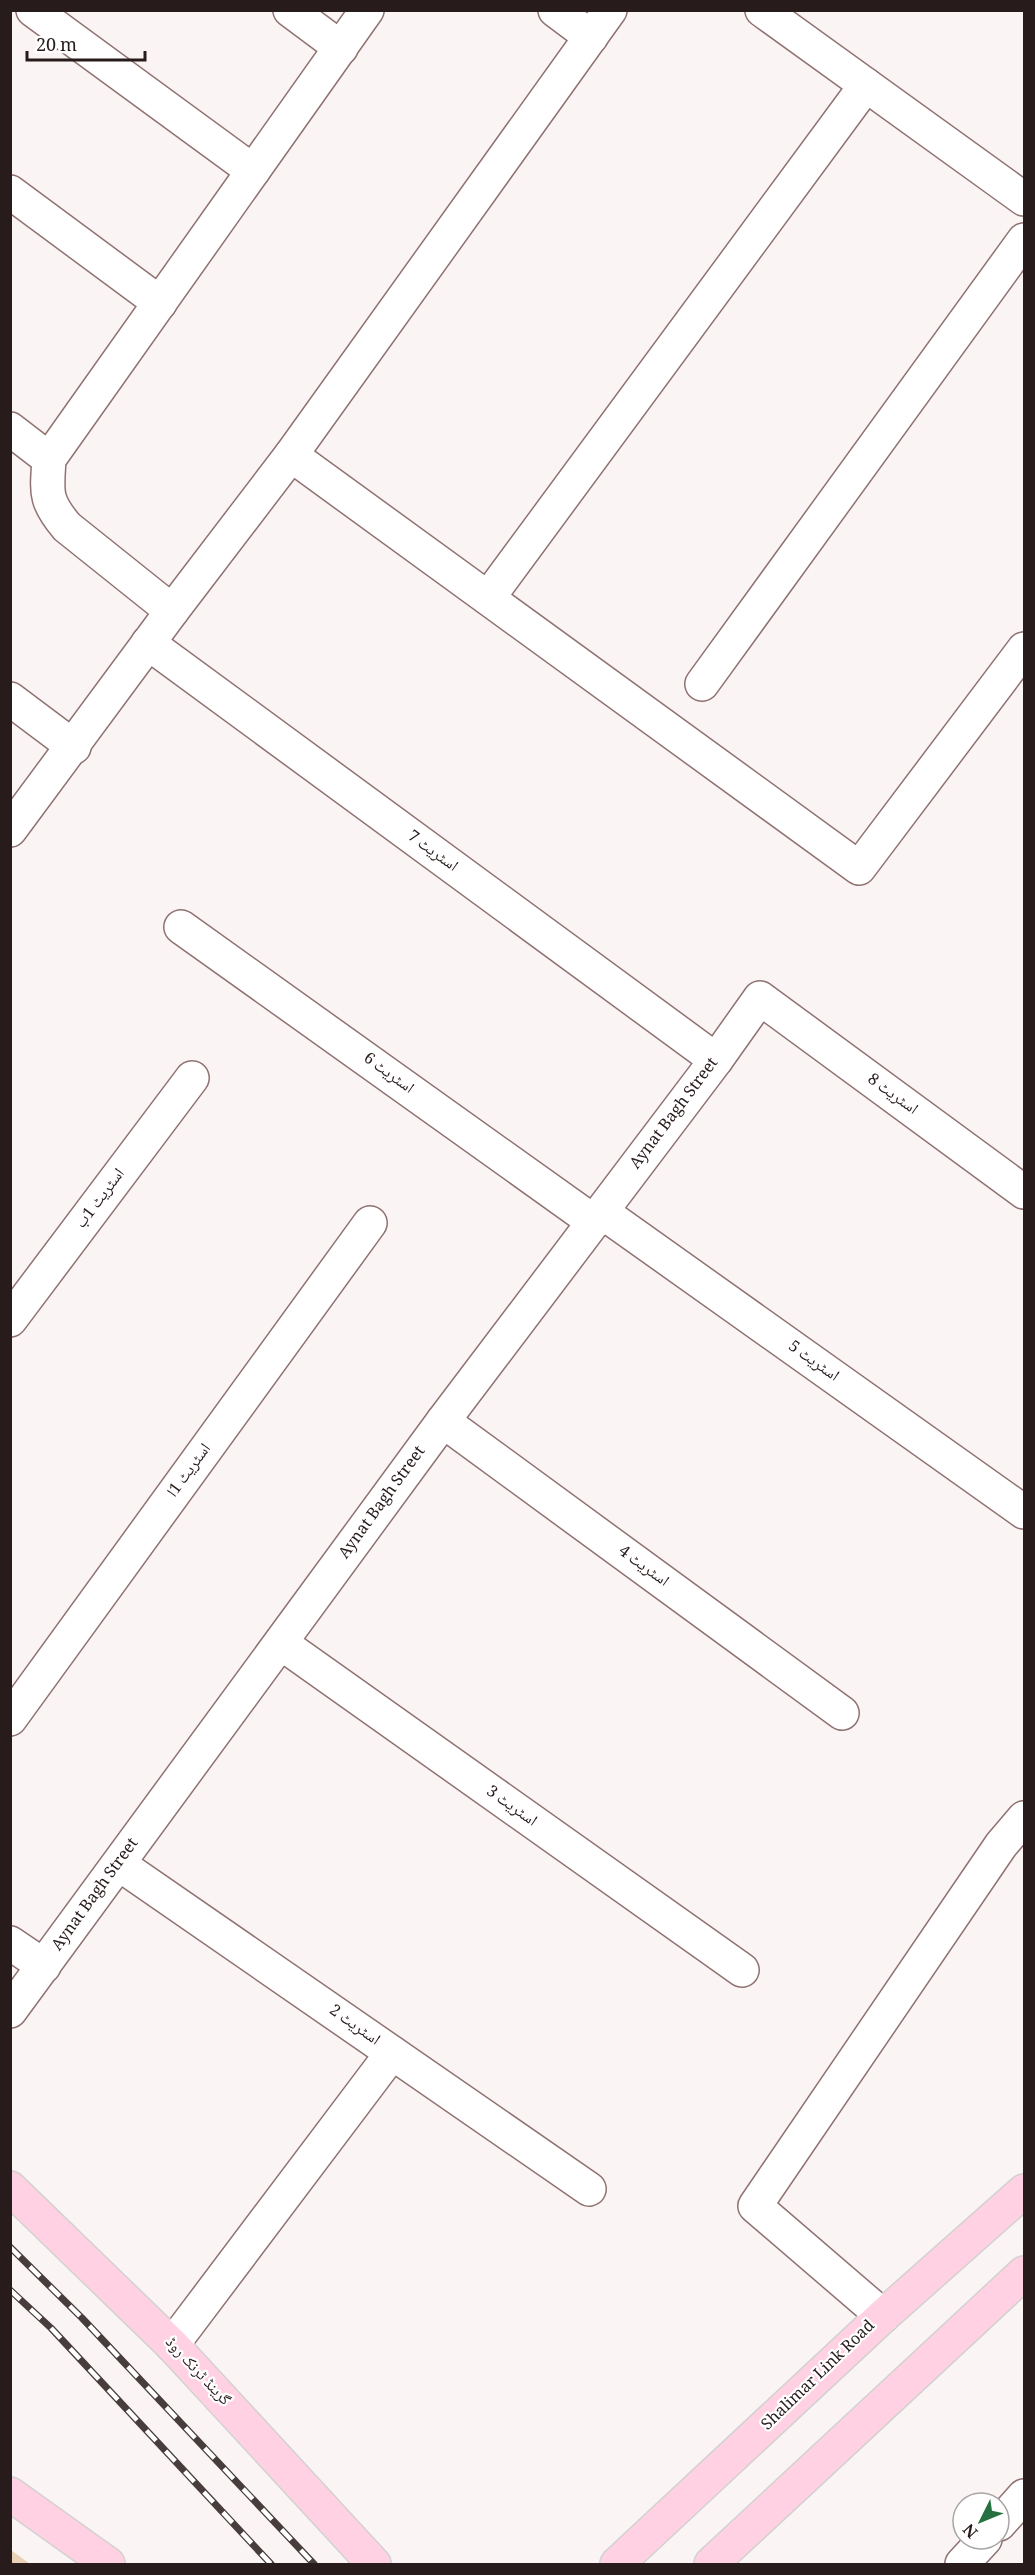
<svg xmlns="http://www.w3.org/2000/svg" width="1035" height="2575" viewBox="0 0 1035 2575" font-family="Georgia,'Noto Naskh Arabic',serif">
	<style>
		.green { fill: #e9d2b7 }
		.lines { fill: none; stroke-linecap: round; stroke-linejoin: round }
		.minor-casing { stroke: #8f7271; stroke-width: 36 }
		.major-casing { stroke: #d4d1d1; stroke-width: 36 }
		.minor { stroke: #fff; stroke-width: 33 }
		.major { stroke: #ffd1e3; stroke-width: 33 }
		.rail-casing { stroke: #483d3d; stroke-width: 7 }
		.rail { stroke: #fff; stroke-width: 4.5; stroke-dasharray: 14; stroke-linecap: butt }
		.labels { text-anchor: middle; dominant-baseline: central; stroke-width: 4.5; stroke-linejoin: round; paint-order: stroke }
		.street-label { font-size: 16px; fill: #271b1b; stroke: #fff }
	</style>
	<rect width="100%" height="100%" fill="#fbf4f4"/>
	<path class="green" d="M11,2550L30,2564H11Z"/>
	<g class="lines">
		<defs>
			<g id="minor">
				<path d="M33,10L253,171"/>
				<path d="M290,10L341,48"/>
				<path d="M555,10L591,37"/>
				<path d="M762,10L1024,199"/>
				<path d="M10,192L160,303"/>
				<path d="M10,429L49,459"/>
				<path d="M291,455L859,868L1024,649"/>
				<path d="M488,598L866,85"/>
				<path d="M172,611L67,527C44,500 47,492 49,459L367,10"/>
				<path d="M148,643L716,1060"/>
				<path d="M702,684L1024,240"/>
				<path d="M10,699L74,747"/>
				<path d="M10,830L172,611L291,455L610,10"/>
				<path d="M181,927L594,1222"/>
				<path d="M602,1212L1024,1512"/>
				<path d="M10,1320L192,1078"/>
				<path d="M443,1421L842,1713"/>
				<path d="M281,1643L742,1970"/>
				<path d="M10,1719L370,1223"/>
				<path d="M119,1864L589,2189"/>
				<path d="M10,1943L44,1966"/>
				<path d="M10,2011L443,1421L716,1060L760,998L1024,1192"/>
				<path d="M883,2316L755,2206L1001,1845L1024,1818"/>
				<path d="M172,2345L392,2053"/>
				<path d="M999,2524L1024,2496"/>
				<path d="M962,2564L985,2539"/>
			</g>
			<g id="major">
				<path d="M10,2188L172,2345L374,2564"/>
				<path d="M10,2494L108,2564"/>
				<path d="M617,2564L883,2316L1024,2191"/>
				<path d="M711,2564L1024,2273"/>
			</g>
		</defs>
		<use href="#minor" class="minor-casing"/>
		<use href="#major" class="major-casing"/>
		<use href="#minor" class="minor"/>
		<use href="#major" class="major"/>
		<defs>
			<g id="rail">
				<path d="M10,2247L82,2318L314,2564"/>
				<path d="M10,2290L51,2328L271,2564"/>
			</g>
		</defs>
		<use href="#rail" class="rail-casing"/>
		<use href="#rail" class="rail"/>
	</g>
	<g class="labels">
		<g class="street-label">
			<text transform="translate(432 852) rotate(36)">اسٹریٹ 7</text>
			<text transform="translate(388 1074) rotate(36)">اسٹریٹ 6</text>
			<text transform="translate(892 1095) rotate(36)">اسٹریٹ 8</text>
			<text transform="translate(675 1114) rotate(-53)">Aynat Bagh Street</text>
			<text transform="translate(101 1199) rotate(-53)">اسٹریٹ 1ب</text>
			<text transform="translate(813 1362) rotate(35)">اسٹریٹ 5</text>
			<text transform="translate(190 1471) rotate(-54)">اسٹریٹ 1ا</text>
			<text transform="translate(383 1503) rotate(-54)">Aynat Bagh Street</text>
			<text transform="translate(643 1567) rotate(36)">اسٹریٹ 4</text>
			<text transform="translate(511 1807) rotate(35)">اسٹریٹ 3</text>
			<text transform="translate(96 1895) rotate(-54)">Aynat Bagh Street</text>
			<text transform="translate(354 2026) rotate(35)">اسٹریٹ 2</text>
			<text transform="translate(197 2372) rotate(47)">گرینڈ ٹرنک روڈ</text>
			<text transform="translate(819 2376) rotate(-44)">Shalimar Link Road</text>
		</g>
	</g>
	<rect width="1035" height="2575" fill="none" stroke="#271b1b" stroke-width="24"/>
	<g transform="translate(981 2521) rotate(227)"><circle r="28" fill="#ffffff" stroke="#a9a4a4" stroke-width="1.5"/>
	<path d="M0-4.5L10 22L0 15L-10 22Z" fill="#26713f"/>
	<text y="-9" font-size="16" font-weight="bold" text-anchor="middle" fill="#271b1b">N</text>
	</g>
	<path d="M27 51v9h118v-9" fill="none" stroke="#271b1b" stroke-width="3"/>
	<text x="36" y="51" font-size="18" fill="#271b1b" stroke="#ffffff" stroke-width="4.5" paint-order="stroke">20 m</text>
</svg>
